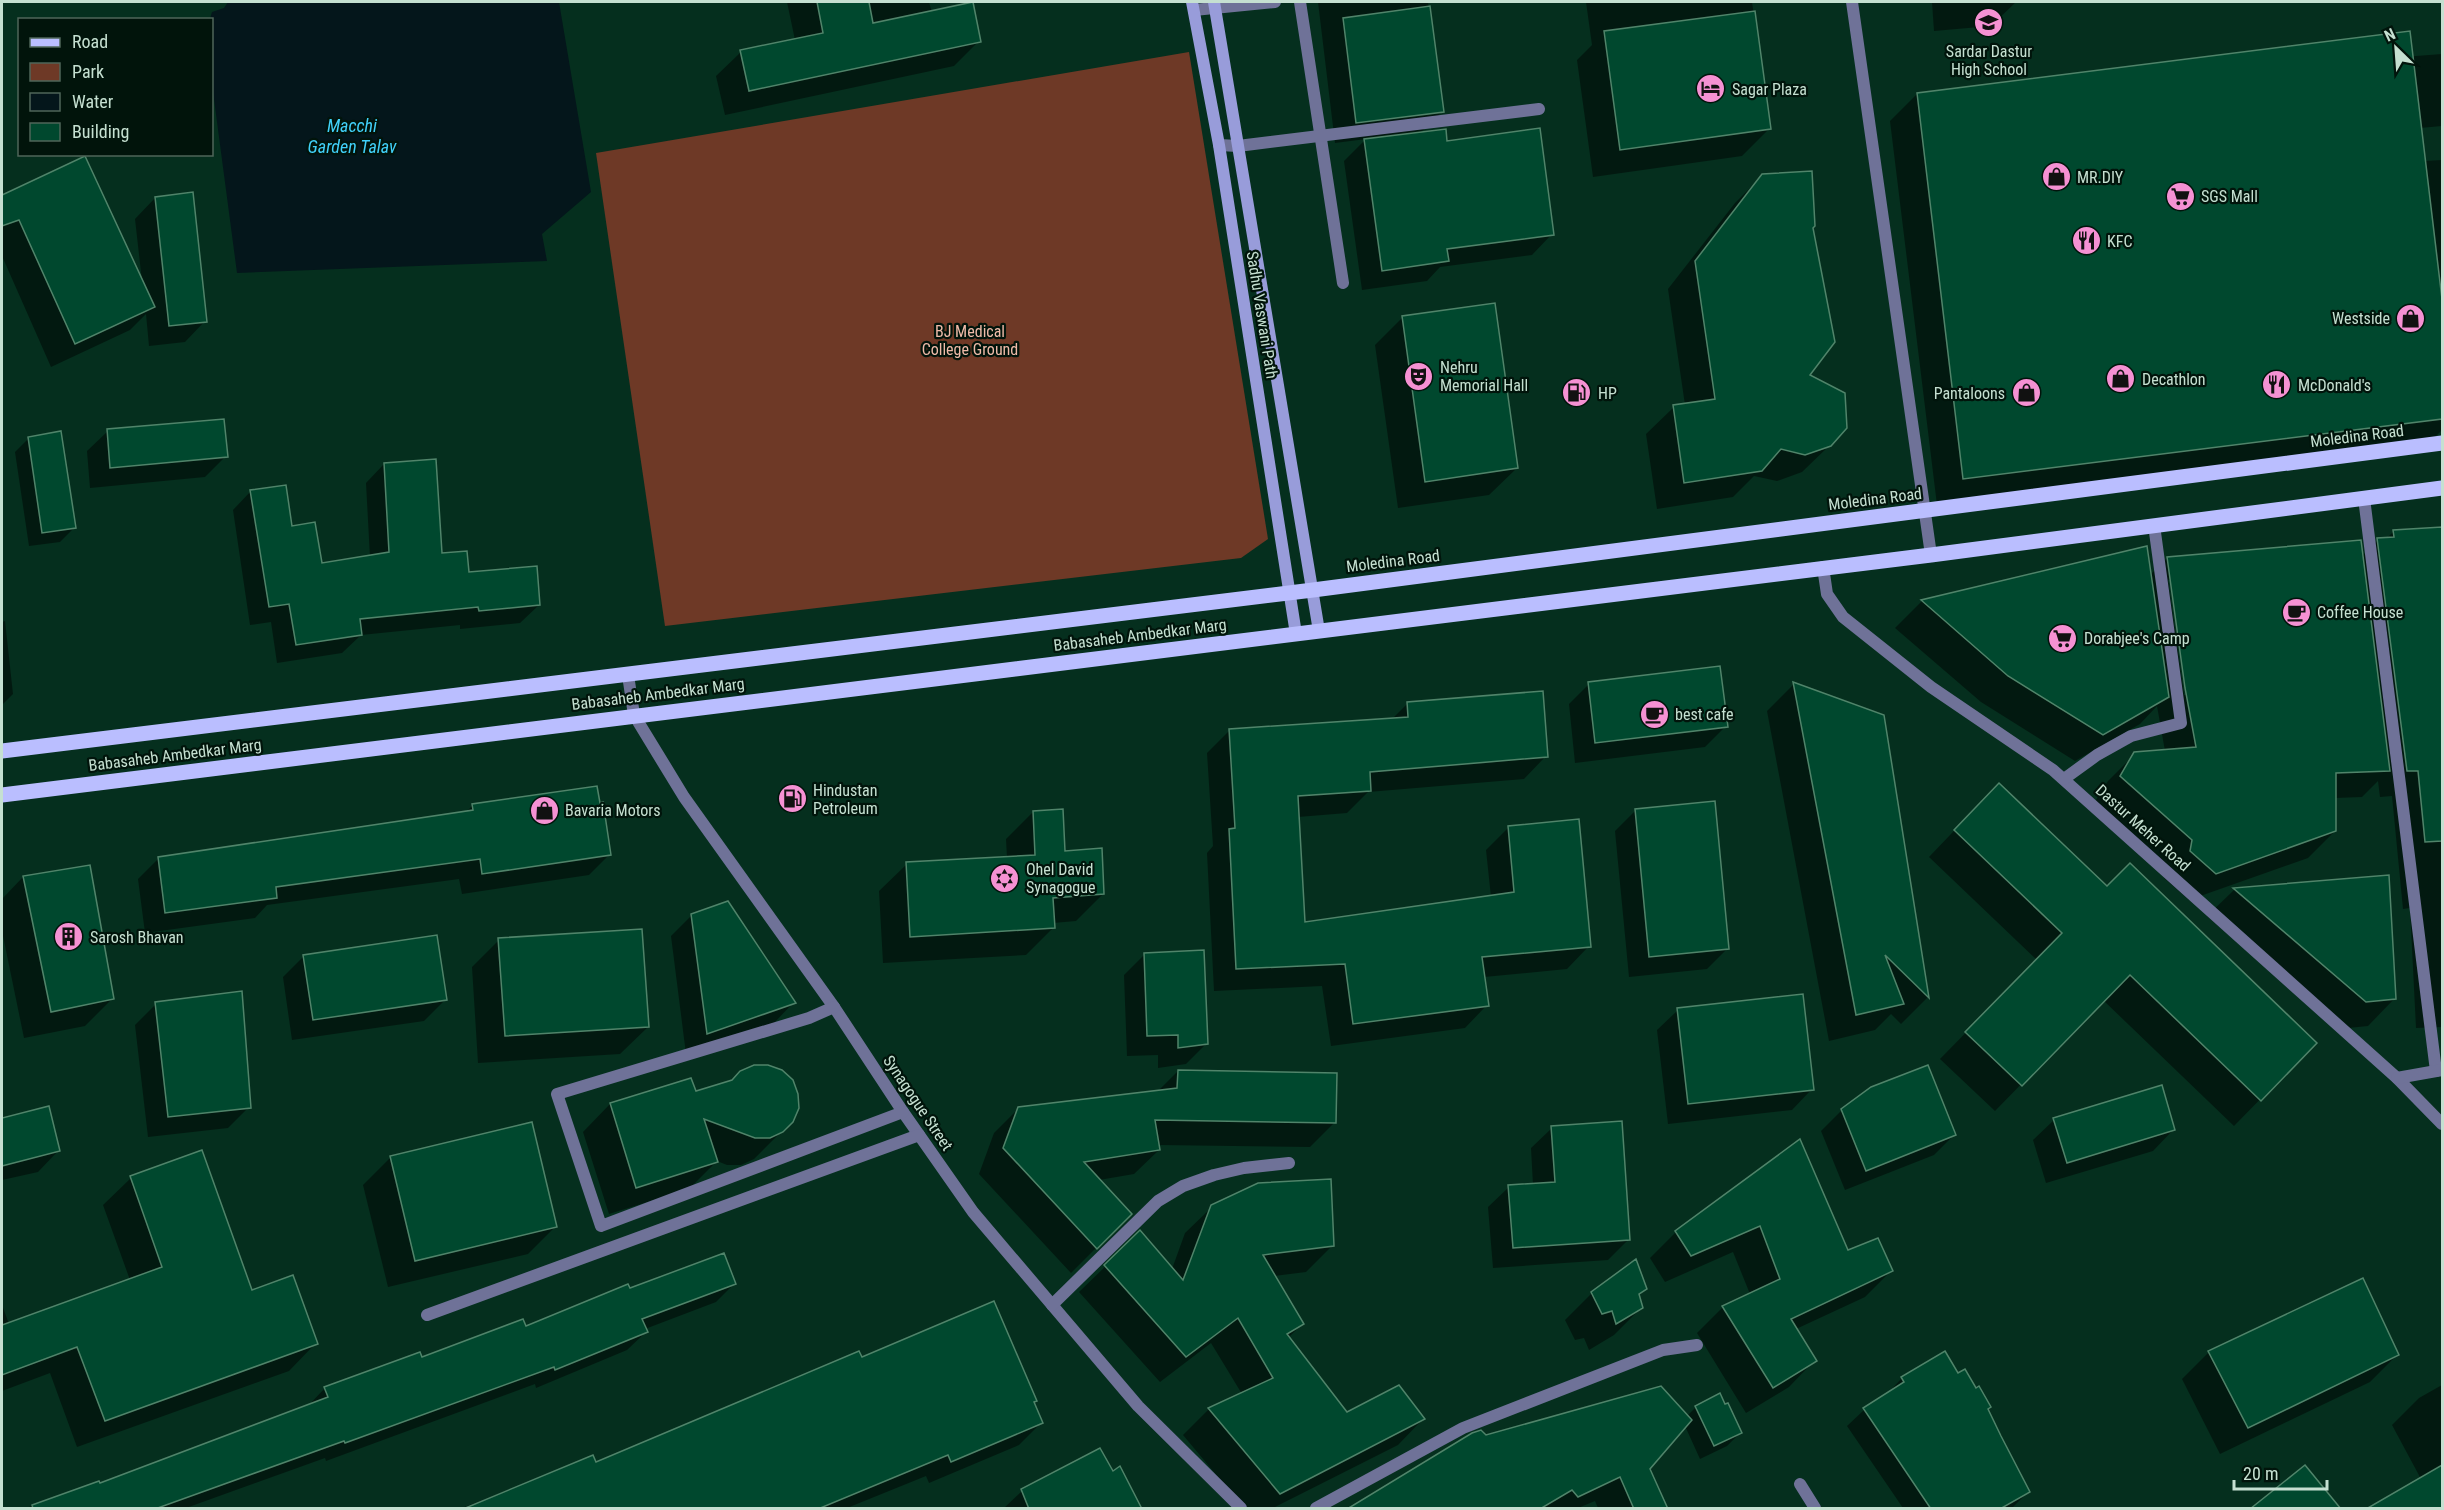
<svg xmlns="http://www.w3.org/2000/svg" width="2444" height="1510" viewBox="0 0 2444 1510" font-family="'Roboto Condensed',sans-serif">
	<style>
		.green { fill: #6e3926 }
		.water { fill: #04161b }
		.shadow { fill: #0007; fill-rule: evenodd }
		.building { fill: #00482e; stroke: #50846a; stroke-width: 1.5 }
		.lines { fill: none; stroke-linecap: round; stroke-linejoin: round }
		.street { stroke: #6f7298; stroke-width: 12 }
		.secondary { stroke: #989cda; stroke-width: 12 }
		.primary { stroke: #babeff; stroke-width: 15 }
		.labels { text-anchor: middle; dominant-baseline: central; stroke-width: 4.5; stroke-linejoin: round; paint-order: stroke }
		.poi-label { font-size: 16px; fill: #c5e0d1; stroke: #01140b; text-anchor: start }
		.street-label { font-size: 16px; fill: #c5e0d1; stroke: #01140b }
		.park-label { font-size: 16px; fill: #efbba9; stroke: #01140b }
		.water-label { font-size: 18px; font-style: italic; fill: #41d1f9; stroke: #01140b }
	</style>
	<rect width="100%" height="100%" fill="#052f1e"/>
	<path class="green" d="M1189,52L1268,539L1241,558L665,626L596,153Z"/>
	<path class="water" d="M228,2H559L591,192L542,234L547,261L237,273L212,84L210,19L212,12L224,8Z"/>
	<g class="shadow">
		<path d="M787,2H929L932,13L979,41L954,66L725,115L716,76L741,52L795,40Z"/>
		<path d="M1318,2H1428L1442,112L1420,133L1446,143L1552,234L1532,255L1440,267L1427,281L1362,290L1344,161L1366,139L1335,143Z"/>
		<path d="M1586,2H1752L1770,128L1742,156L1593,177L1577,60L1592,45Z"/>
		<path d="M1932,2H2016L1991,26L1934,31Z"/>
		<path d="M2442,54V126L2420,128L2424,161L2442,160V430L2428,444L1937,505L1890,121L1917,94Z"/>
		<path d="M84,158L142,281L135,219L155,198L205,321L185,342L149,346L146,314L130,330L51,367L2,256V196Z"/>
		<path d="M1763,175L1812,228L1807,376L1830,445L1802,472L1777,481L1754,476L1733,497L1657,509L1646,434L1674,407L1685,405L1668,289L1735,203Z"/>
		<path d="M1402,318L1517,468L1489,495L1398,508L1375,345Z"/>
		<path d="M108,431L226,456L205,477L90,488L87,451Z"/>
		<path d="M29,438L74,528L60,542L29,546L15,452Z"/>
		<path d="M384,464L440,555L467,573L539,605L520,623L460,629V625L361,635L342,653L277,663L271,622L250,625L233,510L251,491L291,527L320,564L370,557L366,483Z"/>
		<path d="M2442,528V1027L2416,1028L2410,908L2403,909L2392,796L2380,797L2378,781L2362,797L2335,798V831L2308,858L2189,900L2164,878L2167,867L2094,803L2108,781L2135,754L2165,751L2157,706L2140,724L2075,761L1981,702L1895,628L1922,601L2146,548L2150,575L2167,558L2362,556L2378,540L2386,539L2394,531ZM2168,580H2171L2187,695H2184Z"/>
		<path d="M5,621L13,694L2,705V622Z"/>
		<path d="M1590,683L1726,726L1705,747L1575,763L1569,704Z"/>
		<path d="M1794,684L1883,716L1928,997L1901,1024L1891,1014L1875,1030L1829,1041L1767,711Z"/>
		<path d="M1407,704L1546,756L1524,779L1368,792L1347,813L1298,817L1303,923L1491,897L1486,850L1509,827L1589,946L1567,969L1484,977L1487,1005L1465,1028L1331,1046L1322,986L1214,991L1207,853L1213,846L1207,753L1229,731L1392,719Z"/>
		<path d="M473,805L610,854L589,875L462,894L459,879L267,905L255,918L145,933L138,879L159,858L466,812Z"/>
		<path d="M1636,810L1728,948L1707,969L1629,977L1615,831Z"/>
		<path d="M1973,811L2107,888L2315,1043L2234,1126L2103,1000L1995,1111L1940,1059L2037,960L1929,857Z"/>
		<path d="M1033,812L1064,852L1103,894L1076,921L1053,923V928L1026,955L883,963L879,891L907,864L1007,858L1006,839Z"/>
		<path d="M88,867L113,998L85,1026L24,1038L2,931V899L23,877Z"/>
		<path d="M2387,876L2395,998L2368,1026L2338,1029L2207,916L2234,890Z"/>
		<path d="M691,916L794,1002L774,1023L686,1054L671,936Z"/>
		<path d="M499,940L648,1027L620,1054L478,1063L472,967Z"/>
		<path d="M1145,954L1207,1043L1186,1064L1158,1068V1055L1127,1056L1124,975Z"/>
		<path d="M303,957L445,1000L424,1021L292,1040L283,977Z"/>
		<path d="M156,1004L249,1107L228,1128L148,1137L135,1025Z"/>
		<path d="M1678,1010L1812,1089L1792,1110L1668,1124L1657,1030Z"/>
		<path d="M1178,1071L1335,1122L1310,1147L1158,1145L1159,1150L1134,1174L1099,1180L1130,1214L1071,1273L979,1174L994,1133L1019,1108L1157,1092Z"/>
		<path d="M695,1093L792,1121L754,1159L741,1165H727L717,1161L689,1189L609,1214L583,1132L610,1104Z"/>
		<path d="M48,1108L58,1151L38,1172L2,1180V1120Z"/>
		<path d="M1842,1110L1954,1135L1934,1155L1845,1190L1821,1131Z"/>
		<path d="M2054,1120L2173,1130L2153,1151L2046,1183L2033,1140Z"/>
		<path d="M1552,1128L1629,1239L1608,1260L1493,1268L1488,1207L1509,1187L1533,1185L1531,1148Z"/>
		<path d="M1799,1142L1848,1252L1892,1270L1865,1297L1796,1329L1815,1360L1789,1387L1746,1413L1697,1333L1723,1307L1750,1294L1733,1252L1665,1282L1650,1258L1676,1232Z"/>
		<path d="M391,1157L555,1227L528,1254L388,1287L363,1185Z"/>
		<path d="M131,1178L251,1292L316,1343L289,1371L77,1447L50,1373L2,1391V1305L9,1324L130,1280L103,1205Z"/>
		<path d="M1212,1207L1332,1246L1306,1272L1274,1276L1302,1324L1288,1338L1347,1413L1423,1419L1398,1445L1273,1508H1244L1183,1435L1209,1409L1242,1394L1211,1343L1160,1382L1079,1292L1140,1233L1172,1269L1185,1233Z"/>
		<path d="M734,1284L716,1302L645,1329L646,1332L627,1350L536,1388L535,1384L326,1461L325,1458L186,1508H26L98,1483L99,1485L307,1407L325,1388L525,1328L629,1290Z"/>
		<path d="M1645,1288L1638,1296L1641,1308L1614,1335L1589,1350L1584,1338L1575,1340L1565,1320L1592,1293Z"/>
		<path d="M2209,1352L2397,1355L2370,1382L2220,1454L2182,1379Z"/>
		<path d="M861,1359L1036,1400L1033,1403L1041,1423L1019,1445L929,1483L926,1476L847,1508H462L592,1457L595,1464Z"/>
		<path d="M1957,1375L1986,1409L2028,1492L2012,1508H1903L1847,1426L1864,1410L1886,1395L1902,1378Z"/>
		<path d="M2442,1385V1508H2369L2421,1479L2392,1425L2419,1398Z"/>
		<path d="M1696,1407L1741,1432L1727,1446L1700,1459L1685,1426L1648,1468L1667,1508H1598L1595,1501L1578,1508H1350L1485,1437L1686,1417Z"/>
		<path d="M1100,1450L1112,1473L1141,1508H1004L1022,1491Z"/>
	</g>
	<g class="building">
		<path d="M817,2H869L873,23L973,2L981,42L749,91L740,50L823,33Z"/>
		<path d="M1430,6L1444,112L1356,123L1343,18Z"/>
		<path d="M1755,11L1771,129L1620,150L1604,31Z"/>
		<path d="M2410,31L2442,299V419L1963,479L1917,93Z"/>
		<path d="M1540,128L1554,235L1447,249L1449,261L1382,271L1364,139L1446,129L1447,141Z"/>
		<path d="M85,156L155,307L75,344L19,220L2,226V195Z"/>
		<path d="M1812,171L1815,226L1813,228L1835,342L1810,375L1845,393L1847,428L1831,446L1805,455L1781,449L1762,471L1684,483L1673,405L1715,399L1695,261L1762,174Z"/>
		<path d="M193,192L207,322L169,326L155,197Z"/>
		<path d="M1495,303L1518,468L1425,482L1402,316Z"/>
		<path d="M224,419L228,457L110,468L107,429Z"/>
		<path d="M61,431L76,528L42,533L28,437Z"/>
		<path d="M436,459L442,553L467,551L469,572L537,566L540,605L479,611L478,607L360,619L362,635L296,645L289,604L269,607L250,490L286,485L292,526L315,522L322,563L389,552L384,463Z"/>
		<path d="M2442,527V841L2425,842L2418,771H2407L2377,538L2394,537L2393,530Z"/>
		<path d="M2361,540L2390,771L2336,773V831L2216,874L2190,851L2192,840L2120,776L2134,752L2196,747L2185,688L2167,557Z"/>
		<path d="M2147,546L2169,697L2103,735L2008,676L1921,600Z"/>
		<path d="M1720,666L1728,727L1595,743L1588,682Z"/>
		<path d="M1793,682L1884,715L1929,998L1885,955L1904,1004L1856,1015Z"/>
		<path d="M1543,691L1548,757L1370,772L1371,791L1298,796L1305,922L1514,892L1508,826L1579,819L1591,947L1482,957L1489,1006L1353,1024L1345,964L1236,969L1229,829L1235,828L1229,729L1408,717L1407,702Z"/>
		<path d="M1999,783L2107,886L2130,863L2317,1043L2261,1101L2130,975L2022,1086L1965,1032L2062,933L1954,830Z"/>
		<path d="M597,786L600,803L603,802L611,855L482,874L480,859L276,887L277,898L165,913L158,857L473,810L472,804Z"/>
		<path d="M1715,801L1729,949L1649,957L1635,809Z"/>
		<path d="M1063,809L1065,851L1102,848L1104,894L1053,898L1055,928L910,937L906,862L1035,855L1033,811Z"/>
		<path d="M90,865L114,999L51,1012L23,876Z"/>
		<path d="M2389,875L2396,999L2366,1002L2233,888Z"/>
		<path d="M728,901L796,1003L707,1034L691,914Z"/>
		<path d="M642,929L649,1027L505,1036L498,938Z"/>
		<path d="M437,935L447,1000L313,1020L303,955Z"/>
		<path d="M1204,950L1208,1044L1178,1048V1035L1147,1036L1144,953Z"/>
		<path d="M242,991L251,1108L168,1117L155,1002Z"/>
		<path d="M1803,994L1814,1090L1688,1104L1677,1008Z"/>
		<path d="M754,1065H768L782,1070L793,1080L798,1094L799,1108L793,1122L783,1132L770,1138H755L704,1119L718,1162L636,1188L610,1103L691,1078L696,1091L732,1080L740,1071Z"/>
		<path d="M1928,1065L1956,1135L1866,1171L1841,1109L1871,1087Z"/>
		<path d="M1178,1070L1337,1073L1336,1123L1155,1120L1160,1150L1084,1162L1132,1214L1097,1249L1003,1148L1018,1107L1177,1088Z"/>
		<path d="M2162,1085L2175,1130L2067,1163L2053,1118Z"/>
		<path d="M49,1106L60,1151L2,1166V1118Z"/>
		<path d="M1622,1121L1630,1240L1513,1248L1508,1185L1555,1182L1551,1126Z"/>
		<path d="M532,1122L557,1227L415,1261L390,1156Z"/>
		<path d="M1800,1139L1848,1250L1878,1238L1893,1271L1791,1319L1817,1361L1773,1388L1722,1306L1780,1279L1760,1226L1691,1256L1675,1231Z"/>
		<path d="M202,1150L252,1290L293,1275L318,1344L105,1421L77,1347L2,1375V1325L162,1267L130,1176Z"/>
		<path d="M1331,1179L1334,1246L1263,1255L1304,1324L1287,1334L1347,1412L1399,1385L1425,1419L1280,1494L1208,1408L1273,1378L1238,1318L1186,1357L1104,1265L1140,1230L1183,1280L1211,1205L1258,1183Z"/>
		<path d="M724,1253L736,1284L642,1319L648,1332L555,1370L554,1367L345,1443L344,1441L155,1509H33L32,1505L99,1481L100,1483L328,1397L324,1387L420,1352L422,1357L523,1319L526,1326L628,1284L630,1288Z"/>
		<path d="M1636,1259L1647,1289L1639,1294L1643,1308L1616,1324L1612,1311L1602,1314L1591,1292Z"/>
		<path d="M2363,1278L2399,1355L2248,1428L2208,1351Z"/>
		<path d="M994,1301L1037,1401L1034,1402L1043,1423L951,1462L948,1455L818,1509H463L593,1455L596,1462L859,1351L862,1357Z"/>
		<path d="M1945,1351L1958,1373L1965,1369L1976,1388L1979,1386L1991,1407L1988,1409L2001,1436L2030,1492L2000,1509H1931L1863,1408L1904,1382L1901,1377Z"/>
		<path d="M1661,1386L1692,1420L1650,1469L1668,1509H1634L1620,1477L1578,1497L1572,1490L1540,1509H1347L1472,1433L1481,1430L1486,1435Z"/>
		<path d="M1720,1393L1725,1404L1728,1403L1742,1433L1714,1446L1695,1406Z"/>
		<path d="M1100,1448L1113,1471L1120,1466L1142,1509H1029L1021,1489Z"/>
		<path d="M2305,1465L2341,1509H2250Z"/>
		<path d="M2442,1465V1509H2366Z"/>
	</g>
	<g class="lines">
		<g class="street">
			<path d="M1300,2L1343,283"/>
			<path d="M1852,2L1931,555"/>
			<path d="M1194,10L1275,2"/>
			<path d="M1219,145L1238,146L1539,109"/>
			<path d="M2364,498L2436,1071"/>
			<path d="M1823,567L1827,594L1843,617L1931,687L2053,770L2397,1078L2442,1124"/>
			<path d="M628,675L634,715L684,797L834,1007L903,1112L973,1212L1138,1406L1241,1508"/>
			<path d="M2064,779L2097,755L2131,736L2181,723L2154,525"/>
			<path d="M834,1007L809,1018L557,1094L601,1226L903,1112"/>
			<path d="M2397,1078L2442,1070"/>
			<path d="M1052,1305L1158,1201L1183,1186L1214,1175L1244,1168L1289,1163"/>
			<path d="M427,1315L919,1135"/>
			<path d="M1800,1484L1815,1508"/>
			<path d="M1316,1508L1463,1428L1663,1350L1697,1345"/>
		</g>
		<g class="secondary">
			<path d="M1192,2L1219,145L1296,634"/>
			<path d="M1214,2L1319,631"/>
		</g>
		<g class="primary">
			<path d="M2,751L1313,590L2442,443"/>
			<path d="M2,795L1931,555L2442,488"/>
		</g>
	</g>
	<defs>
		<symbol id="school-disc" viewBox="-11 -11 22 22"><circle r="9.5" fill="#f591d3" stroke="#01140b"/><path d="M0-5L7-2L0 1L-7-2ZM-4 1L0 2.5L4 1V4Q0 6-4 4Z" fill="#111"/></symbol>
		<symbol id="hotel-disc" viewBox="-11 -11 22 22"><circle r="9.5" fill="#f591d3" stroke="#01140b"/><path d="M-6-4.5h1.5V1H6V5H4.5V3h-9V5H-6ZM-4 0a1.8 1.8 0 1 1 3.6 0ZM.5 0V-2.5h3Q6-2.5 6 0Z" fill="#111"/></symbol>
		<symbol id="shop-disc" viewBox="-11 -11 22 22"><circle r="9.5" fill="#f591d3" stroke="#01140b"/><path d="M-5-2.5h2.3a2.7 3.5 0 0 1 5.4 0H5L5.5 6h-11ZM-1.5-2.5h3a1.5 2.3 0 0 0-3 0Z" fill="#111"/></symbol>
		<symbol id="supermarket-disc" viewBox="-11 -11 22 22"><circle r="9.5" fill="#f591d3" stroke="#01140b"/><path d="M-6-5.5h2.5l.6 2H6L4.5 2H-2.5L-4.4-4H-6ZM-1.5 3.2a1.3 1.3 0 1 0 .1 0ZM3 3.2a1.3 1.3 0 1 0 .1 0Z" fill="#111"/></symbol>
		<symbol id="restaurant-disc" viewBox="-11 -11 22 22"><circle r="9.5" fill="#f591d3" stroke="#01140b"/><path d="M-5-6h1v4h1v-4h1v4h1v-4h1v5L-1.5 .5V6h-2V.5L-5-1ZM5-6V6H3V1.5H1.5Q1.5-4 5-6Z" fill="#111"/></symbol>
		<symbol id="theatre-disc" viewBox="-11 -11 22 22"><circle r="9.5" fill="#f591d3" stroke="#01140b"/><path d="M-5-5.5Q0-4 5-5.5V0Q5 5 0 6Q-5 5-5 0ZM-3.3-2.5H-1v1.5H-3.3ZM1-2.5H3.3v1.5H1ZM-2.8 1Q0 5.5 2.8 1Z" fill="#111"/></symbol>
		<symbol id="fuel-disc" viewBox="-11 -11 22 22"><circle r="9.5" fill="#f591d3" stroke="#01140b"/><path d="M-5.5-6h7V0h2V4h1.3V-2.5L3-4.5l.8-.8L6-3V5H2.5V1h-1V6h-7ZM-4.2-4.7v3.2H.2V-4.7Z" fill="#111"/></symbol>
		<symbol id="cafe-disc" viewBox="-11 -11 22 22"><circle r="9.5" fill="#f591d3" stroke="#01140b"/><path d="M-5.5-4.5H6V0H3Q3 3.5 0 3.5H-2.5Q-5.5 3.5-5.5 0ZM3-3.2v2h1.7v-2ZM-6 4.5H4V6H-6Z" fill="#111"/></symbol>
		<symbol id="synagogue-disc" viewBox="-11 -11 22 22"><circle r="9.5" fill="#f591d3" stroke="#01140b"/><path d="M0-6.5L5.6 3.2H-5.6ZM0 6.5L5.6-3.2H-5.6Z" fill="#111"/></symbol>
		<symbol id="building-disc" viewBox="-11 -11 22 22"><circle r="9.5" fill="#f591d3" stroke="#01140b"/><path d="M-4-6H4V6H1V3H-1V6H-4ZM-2.5-4.3h1.7v1.8h-1.7ZM.8-4.3h1.7v1.8H.8ZM-2.5-1h1.7V.8h-1.7ZM.8-1h1.7V.8H.8Z" fill="#111"/></symbol>
	</defs>
	<g fill-rule="evenodd">
		<use href="#school-disc" x="1972" y="6" width="33" height="33"/>
		<use href="#hotel-disc" x="1694" y="72" width="33" height="33"/>
		<use href="#shop-disc" x="2040" y="160" width="33" height="33"/>
		<use href="#supermarket-disc" x="2164" y="180" width="33" height="33"/>
		<use href="#restaurant-disc" x="2070" y="224" width="33" height="33"/>
		<use href="#shop-disc" x="2394" y="302" width="33" height="33"/>
		<use href="#theatre-disc" x="1402" y="360" width="33" height="33"/>
		<use href="#shop-disc" x="2104" y="362" width="33" height="33"/>
		<use href="#restaurant-disc" x="2260" y="368" width="33" height="33"/>
		<use href="#fuel-disc" x="1560" y="376" width="33" height="33"/>
		<use href="#shop-disc" x="2010" y="376" width="33" height="33"/>
		<use href="#cafe-disc" x="2280" y="596" width="33" height="33"/>
		<use href="#supermarket-disc" x="2046" y="622" width="33" height="33"/>
		<use href="#cafe-disc" x="1638" y="698" width="33" height="33"/>
		<use href="#fuel-disc" x="776" y="782" width="33" height="33"/>
		<use href="#shop-disc" x="528" y="794" width="33" height="33"/>
		<use href="#synagogue-disc" x="988" y="862" width="33" height="33"/>
		<use href="#building-disc" x="52" y="920" width="33" height="33"/>
	</g>
	<g class="labels">
		<g class="poi-label">
			<text x="1989" y="51" text-anchor="middle">Sardar Dastur<tspan x="1989" dy="18">High School</tspan></text>
			<text x="1732" y="89">Sagar Plaza</text>
			<text x="2077" y="177">MR.DIY</text>
			<text x="2201" y="196">SGS Mall</text>
			<text x="2107" y="241">KFC</text>
			<text x="2390" y="318" text-anchor="end">Westside</text>
			<text x="1440" y="367">Nehru<tspan x="1440" dy="18">Memorial Hall</tspan></text>
			<text x="2142" y="379">Decathlon</text>
			<text x="2298" y="385">McDonald's</text>
			<text x="1598" y="393">HP</text>
			<text x="2005" y="393" text-anchor="end">Pantaloons</text>
			<text x="2317" y="612">Coffee House</text>
			<text x="2084" y="638">Dorabjee's Camp</text>
			<text x="1675" y="714">best cafe</text>
			<text x="813" y="790">Hindustan<tspan x="813" dy="18">Petroleum</tspan></text>
			<text x="565" y="810">Bavaria Motors</text>
			<text x="1026" y="869">Ohel David<tspan x="1026" dy="18">Synagogue</tspan></text>
			<text x="90" y="937">Sarosh Bhavan</text>
		</g>
		<g class="street-label">
			<text transform="translate(1262 315) rotate(81)">Sadhu Vaswani Path</text>
			<text transform="translate(2357 436) rotate(-7)">Moledina Road</text>
			<text transform="translate(1875 499) rotate(-7)">Moledina Road</text>
			<text transform="translate(1393 561) rotate(-7)">Moledina Road</text>
			<text transform="translate(1140 635) rotate(-7)">Babasaheb Ambedkar Marg</text>
			<text transform="translate(658 694) rotate(-7)">Babasaheb Ambedkar Marg</text>
			<text transform="translate(175 755) rotate(-7)">Babasaheb Ambedkar Marg</text>
			<text transform="translate(2143 828) rotate(42)">Dastur Meher Road</text>
			<text transform="translate(918 1103) rotate(56)">Synagogue Street</text>
		</g>
		<g class="park-label">
			<text x="970" y="331">BJ Medical<tspan x="970" dy="18">College Ground</tspan></text>
		</g>
		<g class="water-label">
			<text x="352" y="125">Macchi<tspan x="352" dy="21">Garden Talav</tspan></text>
		</g>
	</g>
	<rect width="2444" height="1510" fill="none" stroke="#c5e0d1" stroke-width="6"/>
	<rect x="18" y="18" width="195" height="138" fill="#01140b" stroke="#4f665a" stroke-width="1.5"/>
	<rect x="30" y="38" width="30" height="9" fill="#babeff" stroke="#4f665a" stroke-width="1.5"/>
	<text x="72" y="48" font-size="18" fill="#c5e0d1">Road</text>
	<rect x="30" y="63" width="30" height="18" fill="#6e3926" stroke="#4f665a" stroke-width="1.5"/>
	<text x="72" y="78" font-size="18" fill="#c5e0d1">Park</text>
	<rect x="30" y="93" width="30" height="18" fill="#04161b" stroke="#4f665a" stroke-width="1.5"/>
	<text x="72" y="108" font-size="18" fill="#c5e0d1">Water</text>
	<rect x="30" y="123" width="30" height="18" fill="#00482e" stroke="#4f665a" stroke-width="1.5"/>
	<text x="72" y="138" font-size="18" fill="#c5e0d1">Building</text>
	<g transform="translate(2396 48) rotate(335)" stroke="#01140b" stroke-width="4.5" paint-order="stroke">
	<path d="M0-4.5L10 22L0 15L-10 22Z" fill="#c5e0d1"/>
	<text y="-9" font-size="16" font-weight="bold" text-anchor="middle" fill="#c5e0d1">N</text>
	</g>
	<path d="M2234 1480v9h93v-9" fill="none" stroke="#c5e0d1" stroke-width="3"/>
	<text x="2243" y="1480" font-size="18" fill="#c5e0d1" stroke="#01140b" stroke-width="4.5" paint-order="stroke">20 m</text>
</svg>
